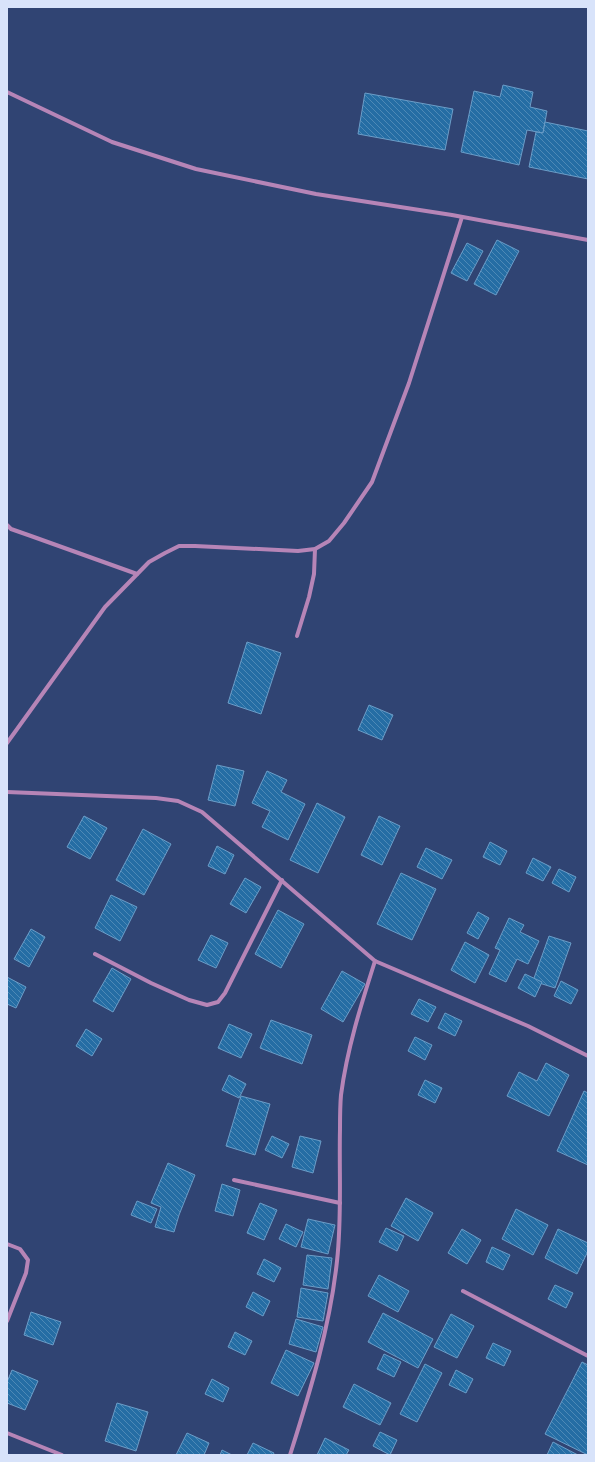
<svg xmlns="http://www.w3.org/2000/svg" width="595" height="1462" viewBox="0 0 595 1462" font-family="'PT Sans Narrow',sans-serif">
	<style>
		.building { fill: url(#building-back-hatch); stroke: #6b9dc8 }
		.lines { fill: none; stroke-linecap: round; stroke-linejoin: round }
		.street { stroke: #b685b7; stroke-width: 4 }
	</style>
	<defs>
		<pattern id="building-back-hatch" width="6" height="6" patternUnits="userSpaceOnUse"><rect width="6" height="6" fill="#256da4"/><path d="M-1 5l2 2M0 0l6 6M5-1l2 2" fill="none" stroke="#4e89b6"/></pattern>
	</defs>
	<rect width="100%" height="100%" fill="#304473"/>
	<g class="building">
		<path d="M503,85L533,92L530,107L547,111L543,133L527,130L519,165L461,152L474,91L500,97Z"/>
		<path d="M365,93L453,109L445,150L358,134Z"/>
		<path d="M545,122L588,131V179L529,167L536,132L543,133Z"/>
		<path d="M497,240L519,251L496,295L474,284Z"/>
		<path d="M467,243L483,251L467,281L451,273Z"/>
		<path d="M247,642L281,653L261,714L228,703Z"/>
		<path d="M369,705L393,715L382,740L358,730Z"/>
		<path d="M217,765L244,771L235,806L208,800Z"/>
		<path d="M267,771L287,780L281,792L305,804L288,840L262,827L270,811L252,803Z"/>
		<path d="M317,803L345,817L318,873L290,860Z"/>
		<path d="M84,816L107,828L90,859L67,847Z"/>
		<path d="M379,816L400,826L382,865L361,855Z"/>
		<path d="M143,829L171,844L144,895L116,880Z"/>
		<path d="M490,842L507,851L500,865L483,857Z"/>
		<path d="M217,846L234,855L225,874L208,866Z"/>
		<path d="M426,848L452,860L442,879L417,867Z"/>
		<path d="M533,858L551,867L543,881L526,873Z"/>
		<path d="M559,869L576,877L569,892L552,883Z"/>
		<path d="M401,873L436,889L412,940L377,924Z"/>
		<path d="M245,878L261,887L246,913L230,904Z"/>
		<path d="M111,895L137,907L120,941L95,928Z"/>
		<path d="M278,910L304,924L281,968L255,954Z"/>
		<path d="M478,912L489,918L478,939L467,933Z"/>
		<path d="M509,918L524,925L520,932L539,941L528,964L517,959L506,982L489,974L500,950L495,948Z"/>
		<path d="M31,929L45,937L29,967L14,959Z"/>
		<path d="M211,935L228,943L216,968L198,960Z"/>
		<path d="M549,936L571,943L555,988L533,981Z"/>
		<path d="M465,942L489,955L475,983L451,970Z"/>
		<path d="M112,968L131,979L113,1012L93,1001Z"/>
		<path d="M342,971L365,984L343,1022L321,1009Z"/>
		<path d="M525,974L542,982L535,997L518,988Z"/>
		<path d="M7,977L26,987L16,1008L7,1004Z"/>
		<path d="M561,981L578,990L571,1004L554,996Z"/>
		<path d="M419,999L436,1007L428,1022L411,1014Z"/>
		<path d="M445,1013L462,1021L455,1036L438,1028Z"/>
		<path d="M271,1020L312,1035L302,1064L260,1048Z"/>
		<path d="M229,1024L252,1034L241,1058L218,1048Z"/>
		<path d="M86,1029L102,1039L92,1056L76,1046Z"/>
		<path d="M415,1037L432,1045L425,1060L408,1051Z"/>
		<path d="M546,1063L569,1075L549,1116L507,1096L519,1072L537,1081Z"/>
		<path d="M229,1075L246,1084L239,1098L222,1090Z"/>
		<path d="M425,1080L442,1088L435,1103L418,1095Z"/>
		<path d="M584,1091L588,1093V1165L557,1151Z"/>
		<path d="M241,1096L270,1104L255,1155L226,1146Z"/>
		<path d="M272,1136L289,1144L282,1158L265,1150Z"/>
		<path d="M300,1136L321,1141L313,1173L292,1167Z"/>
		<path d="M168,1163L195,1175L179,1215L174,1232L155,1227L161,1207L151,1203Z"/>
		<path d="M222,1184L240,1190L233,1216L215,1211Z"/>
		<path d="M406,1198L433,1213L418,1241L391,1226Z"/>
		<path d="M137,1201L157,1209L151,1223L131,1215Z"/>
		<path d="M260,1203L277,1210L264,1240L247,1233Z"/>
		<path d="M516,1209L548,1225L533,1255L502,1239Z"/>
		<path d="M308,1219L335,1225L328,1254L301,1247Z"/>
		<path d="M286,1224L303,1232L296,1247L279,1239Z"/>
		<path d="M386,1228L404,1236L397,1251L379,1242Z"/>
		<path d="M462,1229L481,1240L467,1264L448,1253Z"/>
		<path d="M558,1229L588,1243V1251L577,1274L545,1258Z"/>
		<path d="M492,1247L510,1255L503,1270L486,1262Z"/>
		<path d="M307,1255L332,1258L328,1289L303,1285Z"/>
		<path d="M264,1259L281,1268L274,1282L257,1274Z"/>
		<path d="M379,1275L409,1291L398,1312L368,1296Z"/>
		<path d="M555,1285L573,1293L566,1308L548,1299Z"/>
		<path d="M301,1288L328,1293L323,1321L297,1317Z"/>
		<path d="M253,1292L270,1301L263,1316L246,1307Z"/>
		<path d="M31,1312L61,1322L53,1345L24,1335Z"/>
		<path d="M383,1313L433,1339L418,1368L368,1342Z"/>
		<path d="M451,1314L474,1326L457,1358L434,1347Z"/>
		<path d="M296,1319L323,1327L316,1352L289,1344Z"/>
		<path d="M235,1332L252,1341L245,1355L228,1347Z"/>
		<path d="M493,1343L511,1351L504,1366L486,1358Z"/>
		<path d="M286,1350L314,1363L298,1396L271,1383Z"/>
		<path d="M384,1354L401,1362L394,1377L377,1369Z"/>
		<path d="M582,1362L588,1365V1455L545,1434Z"/>
		<path d="M425,1364L442,1373L417,1422L400,1414Z"/>
		<path d="M12,1370L38,1381L25,1410L7,1403V1382Z"/>
		<path d="M456,1370L473,1379L466,1393L449,1385Z"/>
		<path d="M212,1379L229,1388L223,1402L205,1394Z"/>
		<path d="M354,1384L391,1403L380,1425L343,1407Z"/>
		<path d="M117,1403L148,1412L136,1451L105,1441Z"/>
		<path d="M380,1432L397,1440L390,1455L373,1446Z"/>
		<path d="M187,1433L209,1443L204,1455H176Z"/>
		<path d="M325,1438L349,1450L346,1455H317Z"/>
		<path d="M553,1442L578,1455H547Z"/>
		<path d="M253,1443L274,1453L273,1455H247Z"/>
		<path d="M222,1450L232,1455H220Z"/>
	</g>
	<g class="lines">
		<g class="street">
			<path d="M7,92L112,142L196,169L316,194L452,215L588,240"/>
			<path d="M7,525L11,529L31,536L137,574"/>
			<path d="M297,636L309,597L314,574L315,549"/>
			<path d="M7,743L105,607L149,562L165,553L179,546H195L298,551L315,549L329,541L344,523L372,482L409,383L462,217"/>
			<path d="M7,792L156,798L178,801L202,812L375,961L528,1026L588,1056"/>
			<path d="M95,954L151,983L189,1000L207,1005L218,1002L225,993L282,880"/>
			<path d="M234,1180L340,1203"/>
			<path d="M7,1244L20,1249L28,1260L26,1273L7,1321"/>
			<path d="M463,1291L588,1356"/>
			<path d="M7,1433L62,1455"/>
			<path d="M290,1455C310,1392 330,1327 337,1261C342,1217 339,1173 340,1129C340,1118 340,1106 341,1095C347,1049 361,1005 375,961"/>
		</g>
	</g>
	<rect width="595" height="1462" fill="none" stroke="#d8e3fa" stroke-width="16"/>
</svg>
